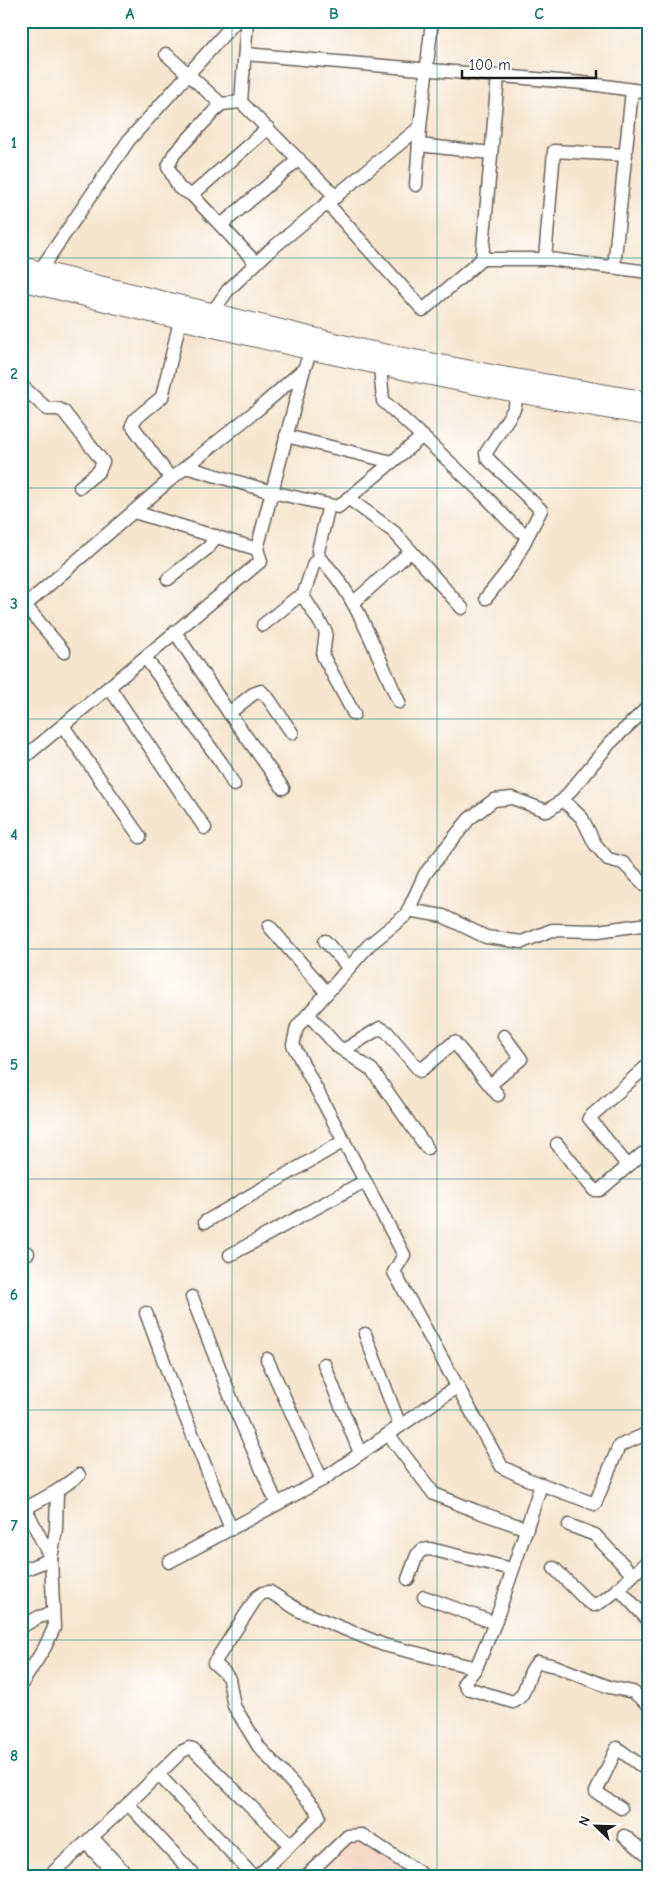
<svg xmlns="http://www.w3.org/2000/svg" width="669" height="1898" viewBox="0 0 669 1898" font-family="'Comic Neue',sans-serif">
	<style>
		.built { fill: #f5d3c1 }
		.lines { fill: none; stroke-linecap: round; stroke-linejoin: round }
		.minor-casing { stroke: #68625b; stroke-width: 15 }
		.highway-casing { stroke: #68625b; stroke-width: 20 }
		.minor { stroke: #fff; stroke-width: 12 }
		.highway { stroke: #fff; stroke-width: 18 }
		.grid { fill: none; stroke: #0f766e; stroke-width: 1; stroke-opacity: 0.55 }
		.neatline { fill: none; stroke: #0f766e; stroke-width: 2 }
		.grid-label { font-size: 16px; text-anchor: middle; font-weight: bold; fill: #0f766e }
	</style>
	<rect width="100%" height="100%" fill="#fff"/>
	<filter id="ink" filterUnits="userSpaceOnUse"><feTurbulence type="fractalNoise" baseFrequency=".02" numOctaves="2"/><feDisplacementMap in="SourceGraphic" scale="10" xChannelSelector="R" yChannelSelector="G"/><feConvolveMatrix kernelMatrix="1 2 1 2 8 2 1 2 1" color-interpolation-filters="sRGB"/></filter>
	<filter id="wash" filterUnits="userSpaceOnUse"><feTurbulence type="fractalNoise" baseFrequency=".0096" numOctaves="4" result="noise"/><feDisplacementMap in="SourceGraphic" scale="20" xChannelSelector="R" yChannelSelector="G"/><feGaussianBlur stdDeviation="1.12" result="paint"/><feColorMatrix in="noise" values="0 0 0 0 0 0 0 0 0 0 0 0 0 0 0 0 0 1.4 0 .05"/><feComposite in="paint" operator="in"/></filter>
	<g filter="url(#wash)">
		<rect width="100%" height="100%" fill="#f6e5cf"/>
		<path class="built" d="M353,1825L433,1877H298Z"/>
	</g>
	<g filter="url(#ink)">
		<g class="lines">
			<defs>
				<g id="minor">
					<path d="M247,21L241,102L336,197"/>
					<path d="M166,54L221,104L241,102"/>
					<path d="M246,54L583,83L648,92"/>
					<path d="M221,104L174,154L168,167L179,188L192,195L256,263"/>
					<path d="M419,145L491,153"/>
					<path d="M416,185L420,127L432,21"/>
					<path d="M192,195L268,128"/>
					<path d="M327,203L423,310L482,259L498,76"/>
					<path d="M221,225L299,159"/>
					<path d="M482,259H550L648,272"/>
					<path d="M545,259L554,151L626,155"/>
					<path d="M614,267L632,90"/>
					<path d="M40,270L129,140L236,21"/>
					<path d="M209,317L228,290L269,251L420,127"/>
					<path d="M380,366L383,401C418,432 452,464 485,496C499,509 510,526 527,535"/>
					<path d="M21,385L47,409H59L64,412L103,462L99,471L80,487"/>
					<path d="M392,462L423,436"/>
					<path d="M186,467L272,492L338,507L392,462L286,436"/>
					<path d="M171,479L132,425L135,419L162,397L180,321"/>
					<path d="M348,498L394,532L462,608"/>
					<path d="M329,505L318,551L319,558C354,588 379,660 399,702"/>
					<path d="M134,512L257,549L304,369"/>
					<path d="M168,579L209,547L216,536"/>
					<path d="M303,596L326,632L323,656L354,714"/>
					<path d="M486,598L513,564L541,510L487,458L486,453L514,409L518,394"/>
					<path d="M353,603L411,551"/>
					<path d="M25,605L64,652"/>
					<path d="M21,609L171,479L257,410L304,369L311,351"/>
					<path d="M263,625L295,599L303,596L314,563L319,558"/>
					<path d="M175,632L229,713L283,788"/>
					<path d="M145,657L223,765L234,785"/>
					<path d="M648,707L610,743L563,800L547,811L512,798L494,800L469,819L425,874L406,915L369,945L297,1027L293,1045L404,1255L394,1272L502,1467L527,1479L595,1504L619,1446L648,1433"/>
					<path d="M229,713L253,694L261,691L268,698L292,733"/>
					<path d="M63,726L140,837"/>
					<path d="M21,760L109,687"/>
					<path d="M563,800L582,818L595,844L608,859L623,863L648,888"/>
					<path d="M205,828L109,687L261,561L257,549"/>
					<path d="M408,910L443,916L486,937L522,942L552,930L598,931L641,925L648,926"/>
					<path d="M269,926L327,993"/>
					<path d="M325,941L349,968"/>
					<path d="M308,1014L337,1046L372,1070L427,1148"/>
					<path d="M344,1050L380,1028L387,1032L420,1071L454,1042L498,1095"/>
					<path d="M490,1085L521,1059L504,1036"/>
					<path d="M557,1144L594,1190H600L642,1154L646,1152L648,1153"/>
					<path d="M628,1166L589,1118L648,1065"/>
					<path d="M205,1222L344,1141"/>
					<path d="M230,1255L365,1181"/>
					<path d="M21,1256L28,1253"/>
					<path d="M192,1297L236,1411L277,1504"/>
					<path d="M146,1313L174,1389L231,1529"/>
					<path d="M365,1334L400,1426"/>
					<path d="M267,1359L322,1480"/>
					<path d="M324,1364L360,1453"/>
					<path d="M388,1434L434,1494L476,1511L527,1529"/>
					<path d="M57,1491L79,1475"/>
					<path d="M21,1499L51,1559L21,1571"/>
					<path d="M569,1525L595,1535L633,1575"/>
					<path d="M169,1562L322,1480L458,1386"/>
					<path d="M554,1568L587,1601L594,1605C610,1600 634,1573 648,1561"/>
					<path d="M408,1579L417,1555L422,1550L430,1549L512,1569"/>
					<path d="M618,1588L648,1620"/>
					<path d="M424,1597L495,1623"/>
					<path d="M21,1627L39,1617L53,1613"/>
					<path d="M476,1668L464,1683L467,1688L513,1702C529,1695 525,1673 538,1662L555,1666L609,1687L633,1692L648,1704"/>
					<path d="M21,1685L45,1647L54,1628L51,1559L56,1529L57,1491L26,1508"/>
					<path d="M158,1774L254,1877"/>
					<path d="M128,1804L196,1877"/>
					<path d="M621,1808L596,1792L617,1748L648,1771"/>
					<path d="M624,1836L648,1855"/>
					<path d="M92,1837L129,1877"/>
					<path d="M86,1843L115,1874"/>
					<path d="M48,1877L128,1804L181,1752L189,1748L193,1749L290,1845"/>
					<path d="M257,1877L315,1821L319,1816L316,1809L259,1747L234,1706L229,1679L224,1672L214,1663L257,1597L263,1593L270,1592L300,1611L384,1645L476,1668L495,1623L541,1485"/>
					<path d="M305,1877L348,1836L362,1835L426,1877"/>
				</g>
				<g id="highway">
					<path d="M21,266L363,349L497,375L648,401"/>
					<path d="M21,281C229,333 437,382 648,416"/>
				</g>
			</defs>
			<use href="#minor" class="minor-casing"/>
			<use href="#highway" class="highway-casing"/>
			<use href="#minor" class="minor"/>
			<use href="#highway" class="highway"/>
		</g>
	</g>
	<path class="grid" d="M232,21V1877M437,21V1877M21,258H648M21,488H648M21,719H648M21,949H648M21,1179H648M21,1410H648M21,1640H648"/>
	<rect width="669" height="1898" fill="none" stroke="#fff" stroke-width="55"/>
	<g transform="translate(596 1826) rotate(293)" stroke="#ffffff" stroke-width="4" paint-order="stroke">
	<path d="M0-4L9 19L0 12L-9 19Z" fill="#1c1c1c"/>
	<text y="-8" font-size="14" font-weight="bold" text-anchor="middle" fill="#1c1c1c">N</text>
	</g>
	<path d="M462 70v8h134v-8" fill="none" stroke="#1c1c1c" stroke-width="2.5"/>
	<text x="469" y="70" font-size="15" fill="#1c1c1c" stroke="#ffffff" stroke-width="4" paint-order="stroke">100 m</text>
	<rect x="28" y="28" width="614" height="1842" class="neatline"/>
	<g class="grid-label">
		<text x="130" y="19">A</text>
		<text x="334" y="19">B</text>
		<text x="539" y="19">C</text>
		<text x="14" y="148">1</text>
		<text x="14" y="379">2</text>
		<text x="14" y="609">3</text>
		<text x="14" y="840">4</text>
		<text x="14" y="1070">5</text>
		<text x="14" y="1300">6</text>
		<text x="14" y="1531">7</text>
		<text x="14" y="1761">8</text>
	</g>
</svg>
